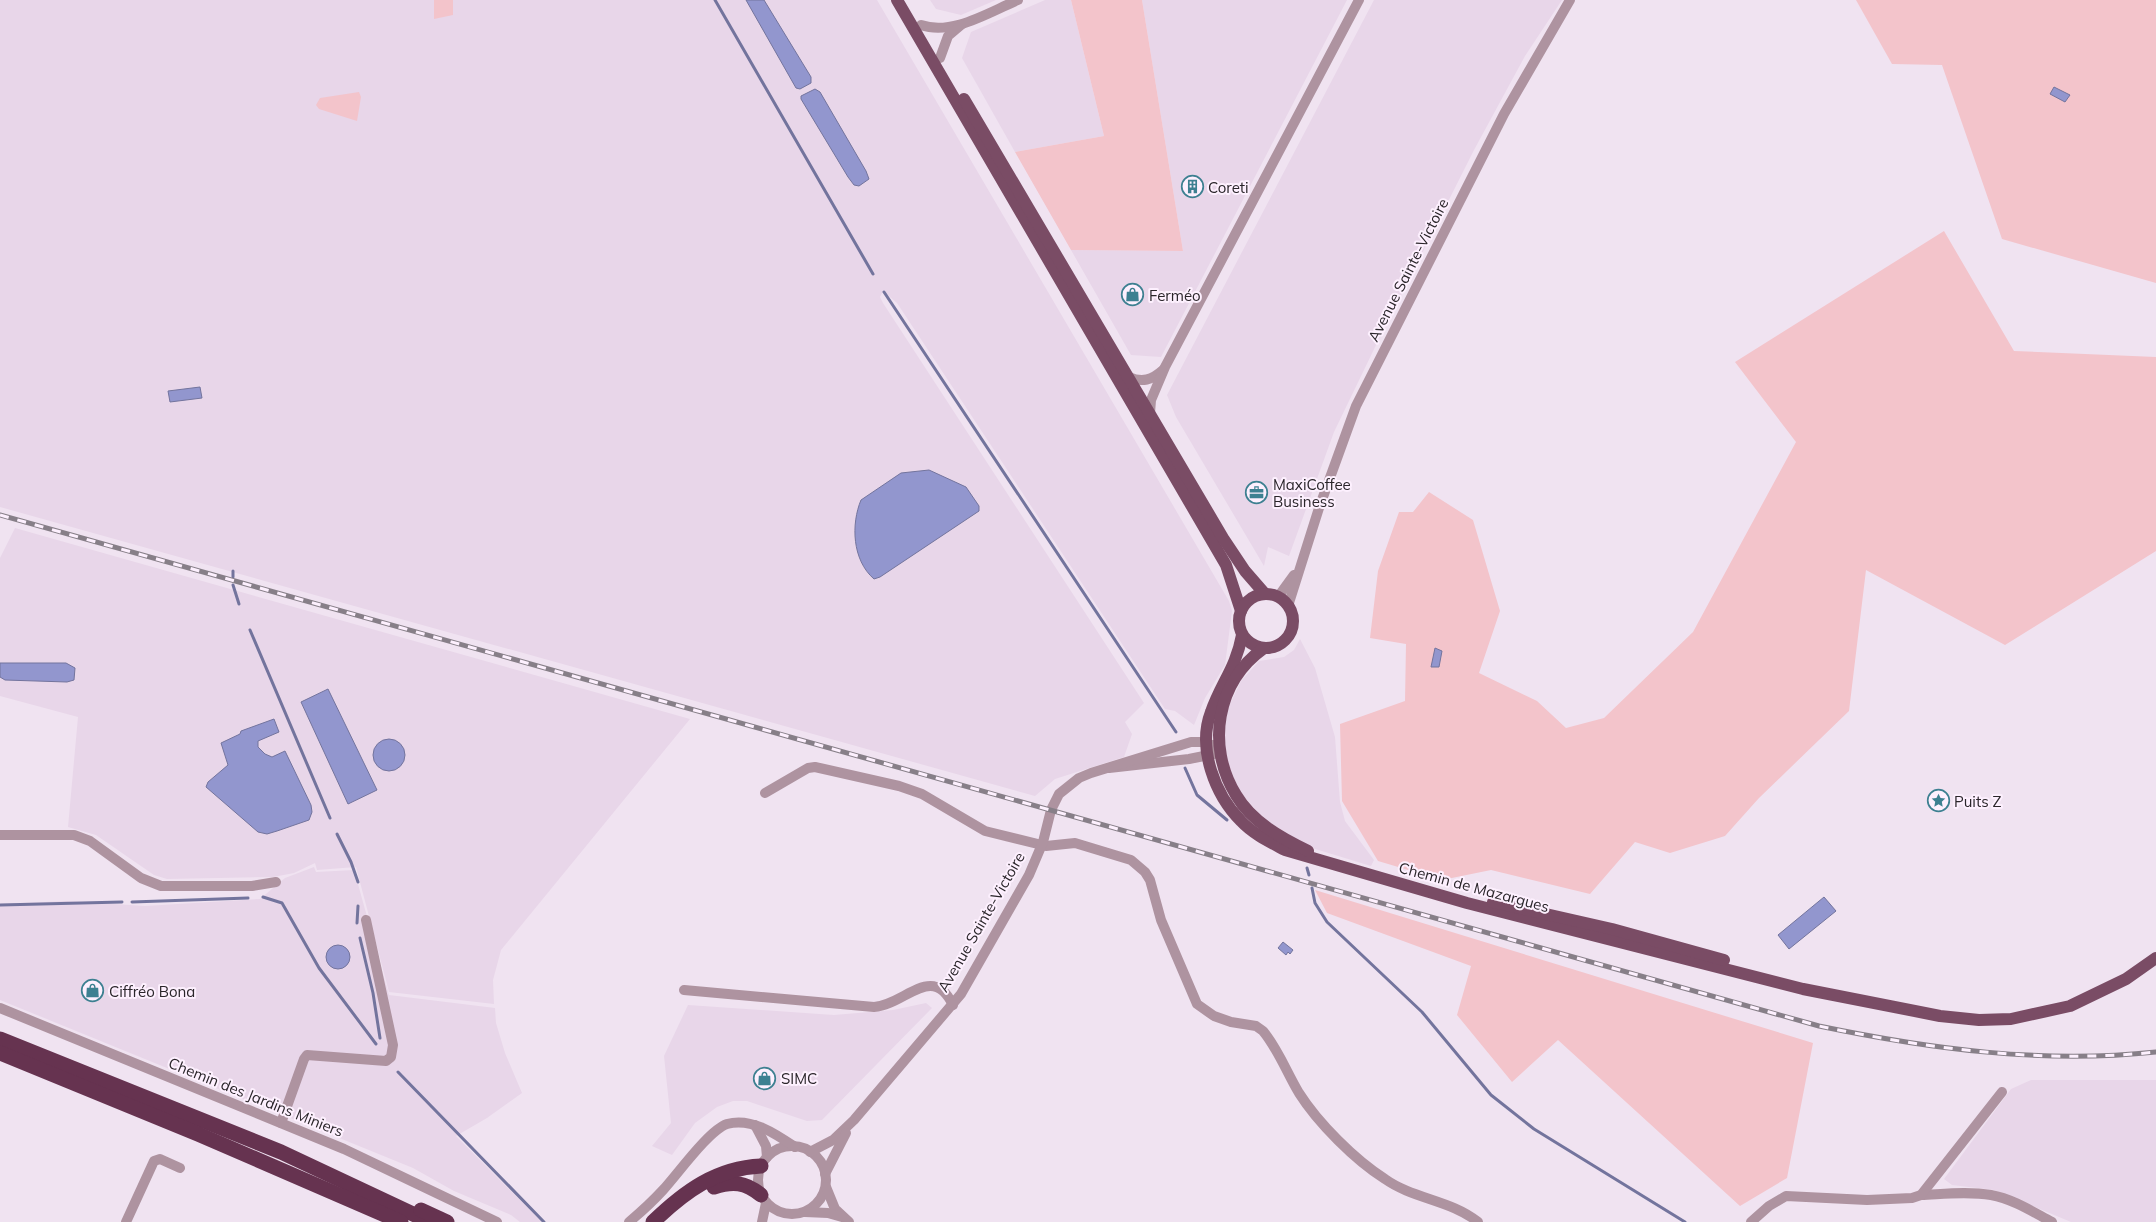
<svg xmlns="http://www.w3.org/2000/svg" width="2156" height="1222" viewBox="0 0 2156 1222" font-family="Mulish,sans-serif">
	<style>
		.built { fill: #e8d6e9 }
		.green { fill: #f3c4cb }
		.water { fill: #9296ce; stroke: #73749d }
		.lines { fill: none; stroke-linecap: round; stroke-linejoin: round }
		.stream { stroke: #73749d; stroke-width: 3 }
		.minor { stroke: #ae93a0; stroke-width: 10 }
		.major { stroke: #7a4c65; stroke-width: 12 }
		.highway { stroke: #663350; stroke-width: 15 }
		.rail-casing { stroke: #877f88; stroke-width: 5 }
		.rail { stroke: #fdf0fe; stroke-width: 3; stroke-dasharray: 9; stroke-linecap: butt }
		.labels { text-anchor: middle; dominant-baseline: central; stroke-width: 4; stroke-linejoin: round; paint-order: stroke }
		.poi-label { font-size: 15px; fill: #2a252a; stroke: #fdf0fe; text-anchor: start }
		.street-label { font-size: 15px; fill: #2a252a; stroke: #fdf0fe }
	</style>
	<rect width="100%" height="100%" fill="#f0e3f1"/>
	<g class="built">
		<path d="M0,0H877L1229,601L1232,611L1225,665L1205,698L1194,725L1175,711L1165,709L897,303L883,291L880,297L883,303L1144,703L1125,722L1132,734L1124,757L1055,779L1035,796L0,507Z"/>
		<path d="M930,0H996L961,15L936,9Z"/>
		<path d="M1045,0H1071L1104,136L1015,152L962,58L971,32Z"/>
		<path d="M1142,0H1347L1161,357L1131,355L1071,250L1183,251Z"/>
		<path d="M1374,0H1562L1525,56L1474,150L1377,343L1334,432L1289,556L1268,547L1264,566L1176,417L1167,395Z"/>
		<path d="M15,528L690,719L501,950L493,980L494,1004L389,992L356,867L317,870L315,863L294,873L273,877L167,879L154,875L96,835L68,827L78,717L0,696V558Z"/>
		<path d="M1300,639L1315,668L1335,737L1340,802L1345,821L1374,860L1371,866L1312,848L1264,819L1240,792L1228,764L1224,736L1228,708L1241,681L1259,661L1284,657L1294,650Z"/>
		<path d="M314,867L316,872L354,870L389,995L495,1008L496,1023L505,1053L522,1093L487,1118L456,1136L542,1222H520L511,1215L454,1191L413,1168L0,1000V904L67,901L145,906L260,899L285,878Z"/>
		<path d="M926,1003L932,1008L822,1120L807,1121L747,1101H733L717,1107L695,1123L672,1155L652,1146L671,1123L664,1056L688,1005L834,1015L893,1010Z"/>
		<path d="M2031,1080H2156V1222H2071L1994,1190L1952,1185L1944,1179L2011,1089Z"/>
	</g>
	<g class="green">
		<path d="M434,0H453V15L434,19Z"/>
		<path d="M1071,0H1142L1183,251L1071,250L1015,152L1104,136Z"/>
		<path d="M1856,0H2156V283L2002,239L1942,65L1892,64Z"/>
		<path d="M359,92L361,97L357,121L319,109L316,105L320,98Z"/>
		<path d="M1944,231L2014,351L2156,357V551L2005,645L1866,570L1849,711L1759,798L1725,836L1670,853L1635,842L1590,894L1491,870L1442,880L1378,861L1342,801L1340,724L1405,701L1406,644L1370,638L1378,571L1399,512H1413L1429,492L1473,520L1500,611L1479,673L1537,701L1566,728L1604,718L1693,632L1796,442L1735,362Z"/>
		<path d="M1315,890L1813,1043L1787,1178L1740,1206L1558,1040L1512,1082L1457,1015L1471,966L1327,913Z"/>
	</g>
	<g class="water">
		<path d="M746,0H764L811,77V83L800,89L796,88Z"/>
		<path d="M2054,87L2070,95L2065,102L2050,94Z"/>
		<path d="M815,89L820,92L866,171L869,179L859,186L854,185L848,177L801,99V96Z"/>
		<path d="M200,387L202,398L170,402L168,391Z"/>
		<path d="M929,470L966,487L979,506V511L880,577L874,579C852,560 851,524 861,500L901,473Z"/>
		<path d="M1435,648L1442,651L1439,667H1431Z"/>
		<path d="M0,663H66L75,668L74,680L67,682L5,680L0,677Z"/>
		<path d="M328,689L377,790L348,804L301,702Z"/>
		<path d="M274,719L279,732L258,741V747L265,754L272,757L285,751L311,805L312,812L309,820L277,831L267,834L258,832L206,787L208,782L228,765L221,743L240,734L241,731Z"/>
		<circle cx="389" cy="755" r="16"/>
		<path d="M1824,897L1836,911L1789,949L1778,935Z"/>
		<path d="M1283,942L1293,950L1290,954L1288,952L1286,955L1278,948Z"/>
		<circle cx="338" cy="957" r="12"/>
	</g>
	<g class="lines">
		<g class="stream">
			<path d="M715,0L873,274"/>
			<path d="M884,292L1176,732"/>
			<path d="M233,571V577"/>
			<path d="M233,585L239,604"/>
			<path d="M250,630L330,818"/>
			<path d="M1185,768L1197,795L1227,820"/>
			<path d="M337,834L351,862L358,882"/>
			<path d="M1307,868L1309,875"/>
			<path d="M1312,888L1315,903L1327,922L1422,1012L1491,1095L1534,1129L1685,1222"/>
			<path d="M263,897L282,903L319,968L376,1044"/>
			<path d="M132,902L248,898"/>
			<path d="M0,905L122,902"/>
			<path d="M357,923L358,906"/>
			<path d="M360,938L373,993L380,1038"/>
			<path d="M398,1072L544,1222"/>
		</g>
		<g class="minor">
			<path d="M921,25C952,36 989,12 1018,0"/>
			<path d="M940,58L948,36L961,25"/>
			<path d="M1129,377C1142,383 1152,380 1163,370"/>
			<path d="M1150,413L1151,400L1165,367L1359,0"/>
			<path d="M1278,597L1294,575"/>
			<path d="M1288,606L1319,508L1356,406L1504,114L1570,0"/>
			<path d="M1109,768L1189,759L1214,754"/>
			<path d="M765,793L808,768L815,767L899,786L922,794L985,831L1046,846L1075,843L1131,860L1145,872L1150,880L1161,920L1197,1004L1214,1016L1231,1022L1256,1026L1263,1031C1278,1049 1287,1073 1299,1093C1318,1123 1355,1160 1385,1179C1413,1199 1451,1200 1478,1222"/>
			<path d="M0,835H74L90,841L141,878L161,886H252L276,882"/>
			<path d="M684,990L874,1007C905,1005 932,962 953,1005"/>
			<path d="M0,1008L344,1149L497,1222"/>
			<path d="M281,1123L304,1059L307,1055L386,1061L391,1057L393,1045L366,920"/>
			<path d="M755,1125L766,1146L767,1157"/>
			<circle cx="792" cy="1180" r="34"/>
			<path d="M810,1152L833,1140L854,1120L961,994L1029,875L1043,842L1051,810L1059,794L1079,778L1091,773L1191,742H1200L1213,745"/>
			<path d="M825,1174L846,1133"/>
			<path d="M826,1187L835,1209L849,1222"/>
			<path d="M1921,1195C1944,1194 1968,1191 1991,1195C2013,1199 2033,1212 2052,1222"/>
			<path d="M805,1212L828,1213L842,1217"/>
			<path d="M126,1222L154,1161L160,1159L180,1168"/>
			<path d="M629,1222C641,1212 652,1202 663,1190C677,1175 709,1130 727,1124C751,1117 776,1134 795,1147"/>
			<path d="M762,1222L766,1203"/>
			<path d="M1751,1222L1769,1206L1786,1196L1867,1200L1912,1198L1921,1195L2002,1092"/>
		</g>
		<g class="major">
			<path d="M897,0L1226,565L1241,611"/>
			<path d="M964,99L1223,538L1245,571L1265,594"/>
			<circle cx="1266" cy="621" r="27"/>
			<path d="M1242,635C1236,668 1221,683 1211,712C1197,748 1215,795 1241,821C1253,834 1270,842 1285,850L1467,903L1803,989L1940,1016L1979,1020L2011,1019L2070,1006L2126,979L2156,958"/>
			<path d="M1264,648C1216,682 1206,746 1236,795C1252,822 1281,838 1308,851"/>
			<path d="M1493,902L1612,929L1724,960"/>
		</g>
		<g class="highway">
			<path d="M0,1039L281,1152L430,1222"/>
			<path d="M0,1053L198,1134L401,1222"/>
			<path d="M714,1187C733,1181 745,1182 761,1195"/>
			<path d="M421,1210L447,1222"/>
			<path d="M653,1222C684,1192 716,1168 761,1166"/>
		</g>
		<defs>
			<path id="rail" d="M0,515L1819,1026C1930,1049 2042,1064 2156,1052"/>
		</defs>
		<use href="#rail" class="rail-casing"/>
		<use href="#rail" class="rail"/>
	</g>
	<defs>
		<symbol id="building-ring" viewBox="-11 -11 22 22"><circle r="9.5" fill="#fdf0fe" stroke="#3d8091" stroke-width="1.5"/><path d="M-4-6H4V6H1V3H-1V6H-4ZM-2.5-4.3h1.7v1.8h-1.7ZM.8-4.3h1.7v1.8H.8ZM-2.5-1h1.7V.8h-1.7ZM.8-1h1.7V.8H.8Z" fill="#3d8091"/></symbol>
		<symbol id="shop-ring" viewBox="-11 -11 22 22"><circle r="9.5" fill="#fdf0fe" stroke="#3d8091" stroke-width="1.5"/><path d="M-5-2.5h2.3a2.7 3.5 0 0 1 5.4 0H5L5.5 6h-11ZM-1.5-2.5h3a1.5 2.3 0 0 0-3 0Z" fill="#3d8091"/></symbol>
		<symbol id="office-ring" viewBox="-11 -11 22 22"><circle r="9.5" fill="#fdf0fe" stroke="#3d8091" stroke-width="1.5"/><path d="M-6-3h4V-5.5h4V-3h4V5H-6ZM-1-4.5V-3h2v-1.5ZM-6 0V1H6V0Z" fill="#3d8091"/></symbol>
		<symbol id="sight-ring" viewBox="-11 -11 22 22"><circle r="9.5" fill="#fdf0fe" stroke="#3d8091" stroke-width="1.5"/><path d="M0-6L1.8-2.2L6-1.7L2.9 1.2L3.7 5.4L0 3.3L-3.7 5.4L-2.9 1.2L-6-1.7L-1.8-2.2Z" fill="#3d8091"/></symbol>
	</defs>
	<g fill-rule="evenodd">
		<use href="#building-ring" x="1180" y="174" width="25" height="25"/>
		<use href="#shop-ring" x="1120" y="282" width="25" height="25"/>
		<use href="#office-ring" x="1244" y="480" width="25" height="25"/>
		<use href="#sight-ring" x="1926" y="788" width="25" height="25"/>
		<use href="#shop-ring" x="80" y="978" width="25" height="25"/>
		<use href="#shop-ring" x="752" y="1066" width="25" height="25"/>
	</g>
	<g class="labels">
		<g class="poi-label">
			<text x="1208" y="187">Coreti</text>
			<text x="1149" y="295">Ferméo</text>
			<text x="1273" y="484">MaxiCoffee<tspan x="1273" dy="17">Business</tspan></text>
			<text x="1954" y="801">Puits Z</text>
			<text x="109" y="991">Ciffréo Bona</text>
			<text x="781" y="1078">SIMC</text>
		</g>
		<g class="street-label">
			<text transform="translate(1408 270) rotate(-63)">Avenue Sainte-Victoire</text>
			<text transform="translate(1474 887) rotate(15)">Chemin de Mazargues</text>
			<text transform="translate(981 922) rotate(-60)">Avenue Sainte-Victoire</text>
			<text transform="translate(256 1097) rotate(22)">Chemin des Jardins Miniers</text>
		</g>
	</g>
</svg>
